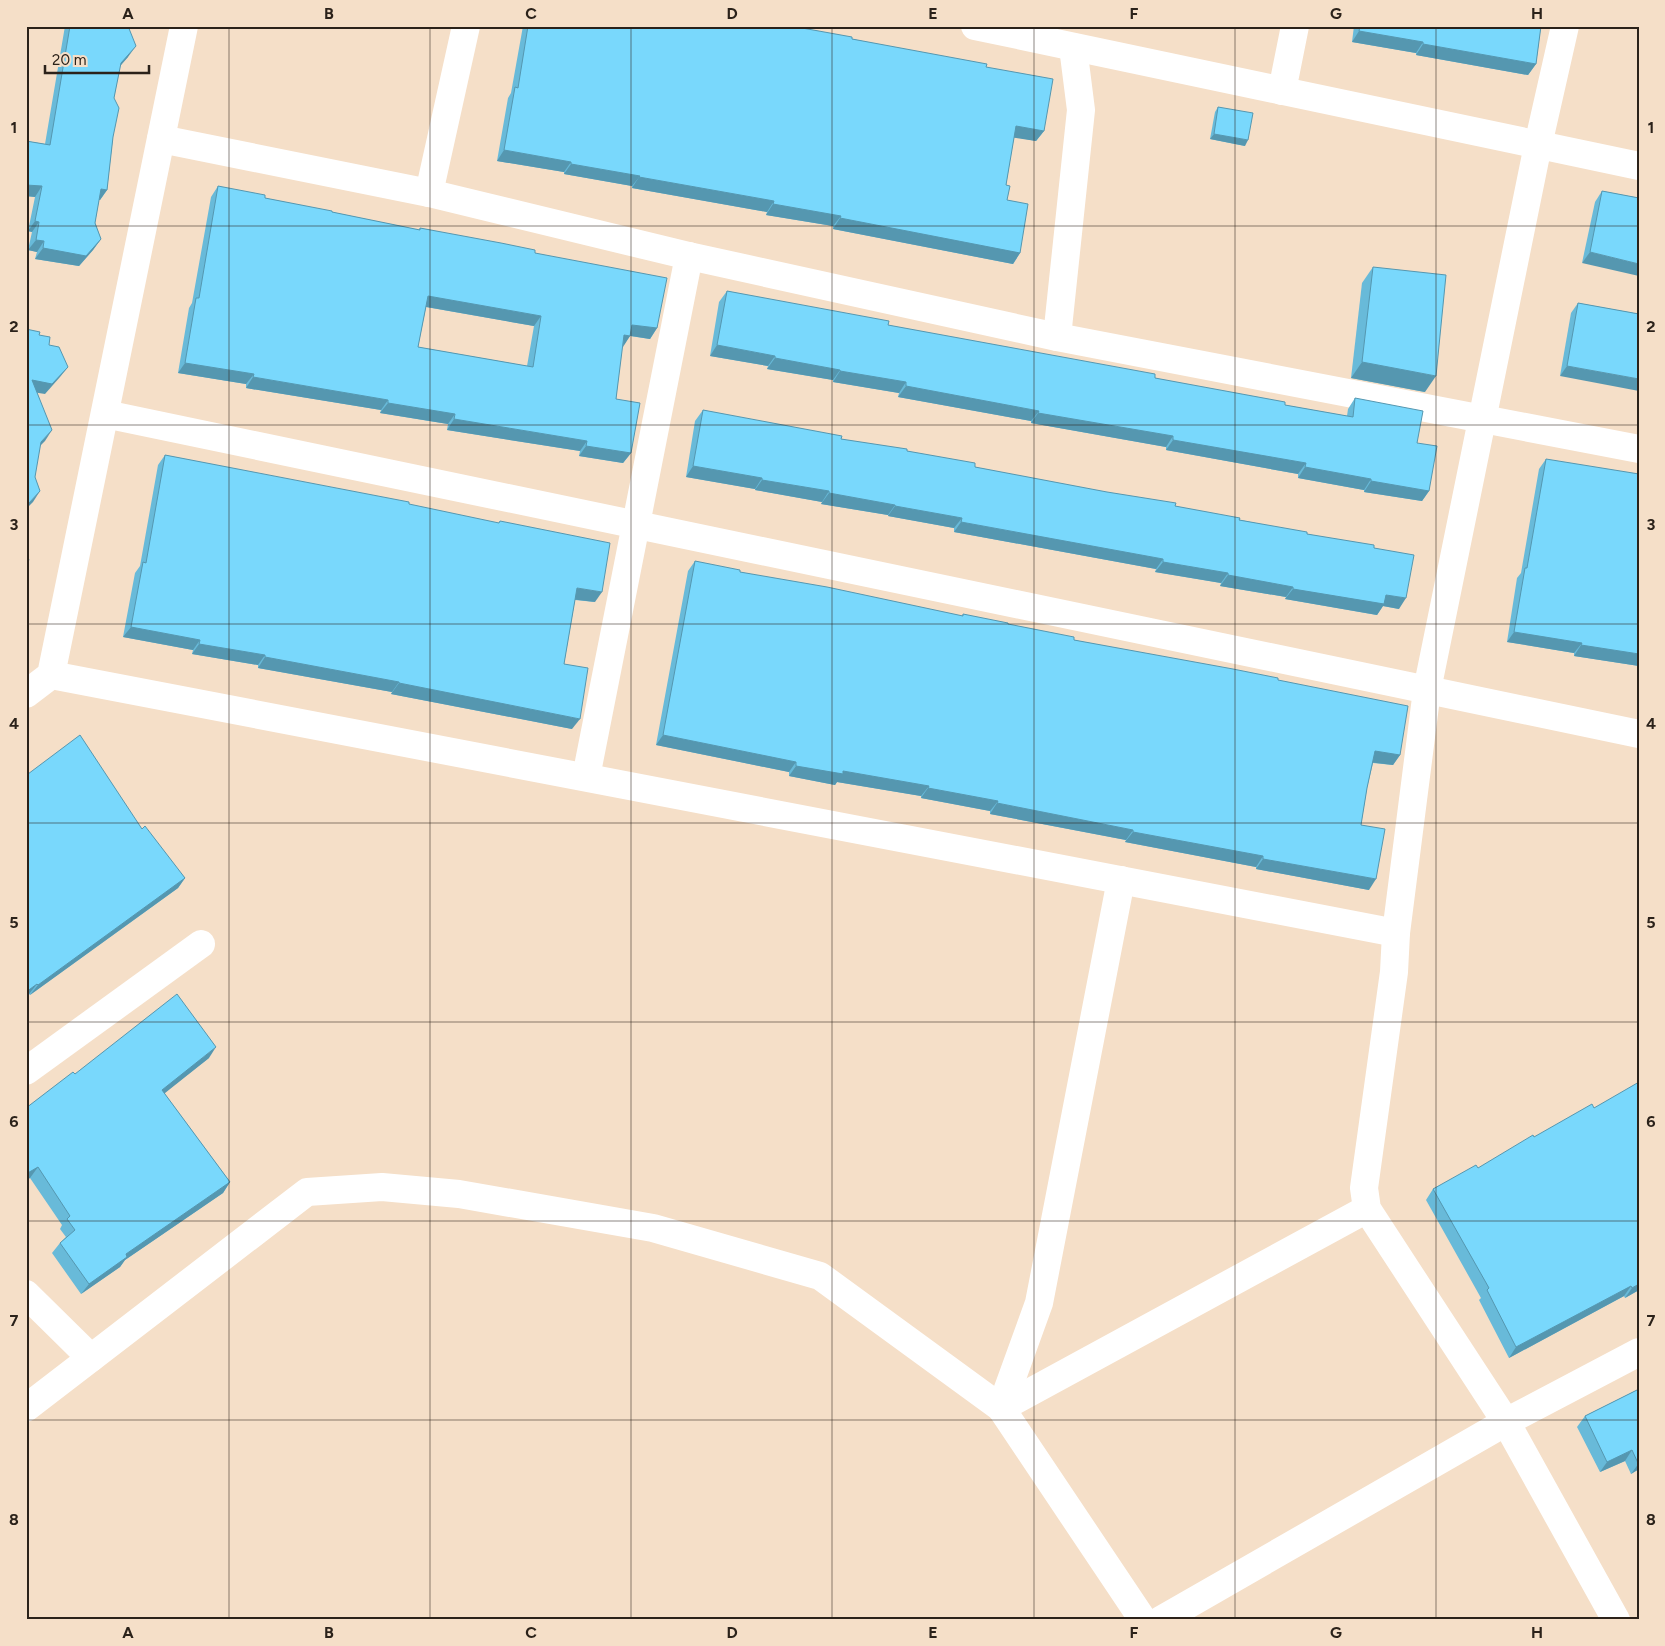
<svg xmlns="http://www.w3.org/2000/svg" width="1665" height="1646" viewBox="0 0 1665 1646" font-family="Figtree,sans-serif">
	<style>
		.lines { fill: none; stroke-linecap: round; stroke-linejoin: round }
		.minor { stroke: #fff; stroke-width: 28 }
		.wall { fill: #68bad9; fill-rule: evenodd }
		.shaded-wall { fill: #5597b0 }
		.building { fill: #79d8fc; stroke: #5597b0; fill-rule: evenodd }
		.grid { fill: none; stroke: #2b221a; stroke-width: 1; stroke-opacity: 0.55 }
		.neatline { fill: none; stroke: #2b221a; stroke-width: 2 }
		.grid-label { font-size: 16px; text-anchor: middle; font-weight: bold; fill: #2b221a }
	</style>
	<rect width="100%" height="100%" fill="#f5dfc8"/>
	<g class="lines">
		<g class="minor">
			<path d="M975,26L1639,166"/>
			<path d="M1282,91L1295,26"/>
			<path d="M161,139L429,193L689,256L1057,337L1639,449"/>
			<path d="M429,193L466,26"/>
			<path d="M1057,337L1081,110L1073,47"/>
			<path d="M105,414L1639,734"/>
			<path d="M51,675L1396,933L1394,972L1364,1188L1367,1209L1506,1422L1616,1620"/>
			<path d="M26,694L51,675L184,26"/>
			<path d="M586,777L689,256"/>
			<path d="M1396,933L1427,690L1538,145L1565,26"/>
			<path d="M26,1071L201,944"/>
			<path d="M26,1294L91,1358"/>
			<path d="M26,1408L307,1192L382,1187L459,1194L653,1228L820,1276L1001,1408L1143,1620"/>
			<path d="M1001,1408L1039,1303L1121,880"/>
			<path d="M1001,1408L1367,1209"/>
			<path d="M1161,1620L1506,1422L1639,1352"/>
		</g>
	</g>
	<g class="wall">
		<path d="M65,26H128V57L120,66L114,98L113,137L107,190L100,200H99L95,223L101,239L93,250L79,266L35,259L37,252L28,250L32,232L28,231L35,197L26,196V141L45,144Z"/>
		<path d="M523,26H791L986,67L1044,131L1036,141L1014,137L1006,185L1007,200L1020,253L1013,264L833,229V226L766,215L767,212L632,188V186L564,174V172L497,161L508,98L511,93Z"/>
		<path d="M1354,26H1541L1536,64L1528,75L1416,55V53L1352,42Z"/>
		<path d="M1218,107L1245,146L1210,139L1215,112Z"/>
		<path d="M218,186L265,198L332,212L419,230L420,228L535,253L657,328L650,339L630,336L622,347L616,399L631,453L623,463L579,456L580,451L447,430L448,424L380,413L381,410L246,388V384L178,373L189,308L192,303L211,197ZM426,307L534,326L527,366L418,347Z"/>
		<path d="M1602,191L1639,198L1582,263L1595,202Z"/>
		<path d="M1373,267L1425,392L1351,378L1362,283Z"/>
		<path d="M727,291L888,325L1155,378L1285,405L1347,416L1348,409L1355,398L1417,443L1429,491L1422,501L1364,492V490L1298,478V474L1166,450V447L1031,423V421L898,397L899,393L833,382V380L767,369L768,366L710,356L719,302Z"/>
		<path d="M1578,303L1639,314L1560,376L1571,313Z"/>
		<path d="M703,410L841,439L907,451L975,467L1175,506L1374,548L1399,609L1383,606L1377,615L1285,599L1286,597L1220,586L1221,583L1155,572L1156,569L954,532V528L888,516V515L821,504L822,502L755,490V489L686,477L695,421Z"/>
		<path d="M165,455L409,504L595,602L575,600L564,664L572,729L391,694L392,692L258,668V665L192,654L193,650L123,637L135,573L140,566L158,465Z"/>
		<path d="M1546,459L1639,666L1574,656V653L1507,642L1517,578L1521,573L1539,469Z"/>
		<path d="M695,561L740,572L962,616L963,614L1074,640L1278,680L1400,755L1393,765L1373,763L1367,788L1361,825L1369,890L1256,869V867L1125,842L1126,840L990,814V811L921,798V796L837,782L835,785L789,776V772L656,745L688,571Z"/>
		<path d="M26,771L28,774L142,829L185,878L178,888L30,995L29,994L26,997Z"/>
		<path d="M209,1058L164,1093L230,1182L223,1193L125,1260L120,1267L81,1294L52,1253L60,1243L66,1237L60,1229L62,1225L30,1178L26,1180V1108L75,1074Z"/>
		<path d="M1478,1168L1639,1290L1625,1298L1624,1296L1509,1358L1479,1300L1481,1298L1426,1200L1433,1189Z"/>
		<path d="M1639,1389V1469L1631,1474L1625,1461L1600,1472L1577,1427L1585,1416Z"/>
	</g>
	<g class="shaded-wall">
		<path d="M1359,31L1423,42L1416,53L1352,42Z"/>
		<path d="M1423,44L1536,64L1528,75L1416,55Z"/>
		<path d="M136,46L128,57L114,73L121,63Z"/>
		<path d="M1016,126L1044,131L1036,141L1009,137Z"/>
		<path d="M1214,134L1248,140L1245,146L1210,139Z"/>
		<path d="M504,150L571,162L564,172L497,161Z"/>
		<path d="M571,164L640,176L632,186L564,174Z"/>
		<path d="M639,177L774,201L767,212L632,188Z"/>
		<path d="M26,185L42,186L35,197L26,196Z"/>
		<path d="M101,189L107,190L100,200H94Z"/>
		<path d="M773,204L841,216L833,226L766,215Z"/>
		<path d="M840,218L1020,253L1013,264L833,229Z"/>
		<path d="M35,221L39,222L32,232L28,231Z"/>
		<path d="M101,239L93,250L79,266L35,259L43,248Z"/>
		<path d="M36,240L44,241L37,252L28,250Z"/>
		<path d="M1590,252L1639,264V276L1582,263Z"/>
		<path d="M428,296L541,316L534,326L421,306Z"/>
		<path d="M632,325L657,328L650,339L625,335Z"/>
		<path d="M624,335L630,336L623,347Z"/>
		<path d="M717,345L775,356L768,366L710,356Z"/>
		<path d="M775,358L840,370L833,380L767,369Z"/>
		<path d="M1362,362L1436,376L1425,392L1351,378Z"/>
		<path d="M185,363L254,374L246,384L178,373Z"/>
		<path d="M1567,366L1639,379V391L1560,376Z"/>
		<path d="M68,367L60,377L45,394L26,391L32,380Z"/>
		<path d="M840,371L906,382L899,393L833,382Z"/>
		<path d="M253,377L388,400L381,410L246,388Z"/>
		<path d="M906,386L1039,411L1031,421L898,397Z"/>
		<path d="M388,403L455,414L448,424L380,413Z"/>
		<path d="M1038,413L1173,436L1166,447L1031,423Z"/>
		<path d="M454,419L587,441L580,451L447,430Z"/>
		<path d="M52,430L45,441L34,452L41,442Z"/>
		<path d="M1173,440L1306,463L1298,474L1166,450Z"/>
		<path d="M586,446L631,453L623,463L579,456Z"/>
		<path d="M693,466L762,478L755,489L686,477Z"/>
		<path d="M1305,467L1371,479L1364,490L1298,478Z"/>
		<path d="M762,480L829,491L822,502L755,490Z"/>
		<path d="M1371,481L1429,491L1422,501L1364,492Z"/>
		<path d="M40,491L33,502L26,509L29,503Z"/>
		<path d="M829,493L895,505L888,515L821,504Z"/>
		<path d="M895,506L962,518L954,528L888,516Z"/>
		<path d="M961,522L1163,559L1156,569L954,532Z"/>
		<path d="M1163,562L1228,573L1221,583L1155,572Z"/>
		<path d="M1228,575L1293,587L1286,597L1220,586Z"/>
		<path d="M577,588L602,592L595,602L570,599Z"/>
		<path d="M1293,589L1386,595L1406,598L1399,609L1383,606L1377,615L1285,599Z"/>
		<path d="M131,627L200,640L193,650L123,637Z"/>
		<path d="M1514,632L1582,643L1574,653L1507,642Z"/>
		<path d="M199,644L265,655L258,665L192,654Z"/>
		<path d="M1581,645L1639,654V666L1574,656Z"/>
		<path d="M265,657L399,682L392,692L258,668Z"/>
		<path d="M399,683L580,719L572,729L391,694Z"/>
		<path d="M663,735L796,762L789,772L656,745Z"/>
		<path d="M1375,751L1400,755L1393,765L1368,762Z"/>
		<path d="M796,766L843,771L929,786L921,796L837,782L835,785L789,776Z"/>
		<path d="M928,788L998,801L990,811L921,798Z"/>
		<path d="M997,803L1133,830L1126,840L990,814Z"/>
		<path d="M1133,832L1263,856L1256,867L1125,842Z"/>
		<path d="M1263,859L1376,879L1369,890L1256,869Z"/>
		<path d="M185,878L178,888L30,995L38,985Z"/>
		<path d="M37,984L29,994L26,997V992Z"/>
		<path d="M216,1047L209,1058L155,1101L162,1090Z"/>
		<path d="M38,1167L30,1178L26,1180V1174Z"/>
		<path d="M230,1182L223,1193L125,1260L120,1267L81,1294L89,1284L126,1254Z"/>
		<path d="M1639,1284V1290L1625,1298L1632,1288Z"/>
		<path d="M1631,1286L1624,1296L1509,1358L1516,1347Z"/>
		<path d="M1632,1450L1625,1461L1600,1472L1607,1462Z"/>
		<path d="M1639,1463V1469L1631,1474Z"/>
	</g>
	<g class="building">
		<path d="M70,26H128L136,46L121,63L114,98L119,108L113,137L107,190L101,189L95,223L101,239L86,256L43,248L44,241L36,240L39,222L35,221L42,186L26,185V141L50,145Z"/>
		<path d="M528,26H791L852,37V39L987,64L986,67L1053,79L1044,131L1016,126L1006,185L1010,186L1007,200L1028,204L1020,253L840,218L841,216L773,204L774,201L639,177L640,176L571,164V162L504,150L515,87L518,88Z"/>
		<path d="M1360,26H1541L1536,64L1423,44V42L1359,31Z"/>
		<path d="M1218,107L1253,113L1248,140L1214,134Z"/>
		<path d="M218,186L265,195V198L332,211V212L420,230V228L501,243L535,250V253L667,278L657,328L632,325L630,336L624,335L616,399L640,403L631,453L586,446L587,441L454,419L455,414L388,403V400L253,377L254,374L185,363L196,298H199ZM428,296L541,316L533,367L418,347Z"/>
		<path d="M1602,191L1639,198V264L1590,252Z"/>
		<path d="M1373,267L1446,275L1436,376L1362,362Z"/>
		<path d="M727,291L889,321L888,325L1155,374V378L1285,402V405L1353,417L1355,398L1423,411L1417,443L1437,446L1429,491L1371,481V479L1305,467L1306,463L1173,440V436L1038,413L1039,411L906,386V382L840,371V370L775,358V356L717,345Z"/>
		<path d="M1578,303L1639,314V379L1567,366Z"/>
		<path d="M26,329L40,332L39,335L50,337L49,345L59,347L68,367L52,384L32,380L52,430L41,442L35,477L40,491L29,503L26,519Z"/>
		<path d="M703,410L842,436L841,439L907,449V451L975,463V467L1107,492L1176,503L1175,506L1240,518L1239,520L1307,532V534L1374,545V548L1414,555L1406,598L1386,595L1384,604L1293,589V587L1228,575V573L1163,562V559L961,522L962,518L895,506V505L829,493V491L762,480V478L693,466Z"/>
		<path d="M165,455L409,502V504L499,523L500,521L610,543L602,592L577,588L564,664L588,668L580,719L399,683V682L265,657V655L199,644L200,640L131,627L143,562L146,563Z"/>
		<path d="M1546,459L1639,474V654L1581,645L1582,643L1514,632L1525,568H1527Z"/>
		<path d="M26,553L29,560L26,564Z"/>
		<path d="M695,561L740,570V572L827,587L963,616V614L1008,623V624L1074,637V640L1233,669L1278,678V680L1408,706L1400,755L1375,751L1367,788L1361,825L1385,829L1376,879L1263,859V856L1133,832V830L997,803L998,801L928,788L929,786L843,771V774L796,766V762L663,735Z"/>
		<path d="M80,735L142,829L145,826L185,878L38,985L37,984L26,992V771L28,774Z"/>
		<path d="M177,994L216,1047L162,1090L230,1182L126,1254L127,1257L89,1284L60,1243L75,1230L67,1219L70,1216L38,1167L26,1174V1108L73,1072L75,1074Z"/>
		<path d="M1639,1082V1284L1632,1288L1631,1286L1516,1347L1487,1290L1489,1288L1433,1189L1476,1165L1478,1168L1533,1135L1534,1137L1592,1104L1594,1108Z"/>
		<path d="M1639,1389V1463H1638L1632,1450L1607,1462L1585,1416Z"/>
	</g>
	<path class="grid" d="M229,26V1620M430,26V1620M631,26V1620M832,26V1620M1034,26V1620M1235,26V1620M1436,26V1620M26,226H1639M26,425H1639M26,624H1639M26,823H1639M26,1022H1639M26,1221H1639M26,1420H1639"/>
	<rect width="1665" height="1646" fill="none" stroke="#f5dfc8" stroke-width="55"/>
	<path d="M45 65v8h104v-8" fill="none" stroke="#2b221a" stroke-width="2.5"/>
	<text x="52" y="65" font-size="15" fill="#2b221a" stroke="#f5dfc8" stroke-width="4" paint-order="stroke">20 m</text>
	<rect x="28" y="28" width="1610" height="1590" class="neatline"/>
	<g class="grid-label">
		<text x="128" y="19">A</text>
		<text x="329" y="19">B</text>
		<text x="531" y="19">C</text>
		<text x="732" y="19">D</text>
		<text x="933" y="19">E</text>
		<text x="1134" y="19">F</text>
		<text x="1336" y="19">G</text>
		<text x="1537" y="19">H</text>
		<text x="14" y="133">1</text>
		<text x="1651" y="133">1</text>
		<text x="14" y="332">2</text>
		<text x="1651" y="332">2</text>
		<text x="14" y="530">3</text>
		<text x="1651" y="530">3</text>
		<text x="14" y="729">4</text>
		<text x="1651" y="729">4</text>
		<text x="14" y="928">5</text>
		<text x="1651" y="928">5</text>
		<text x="14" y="1127">6</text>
		<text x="1651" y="1127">6</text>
		<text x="14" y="1326">7</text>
		<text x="1651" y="1326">7</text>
		<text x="14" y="1525">8</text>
		<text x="1651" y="1525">8</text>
		<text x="128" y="1638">A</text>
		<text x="329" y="1638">B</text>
		<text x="531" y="1638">C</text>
		<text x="732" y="1638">D</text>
		<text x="933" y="1638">E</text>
		<text x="1134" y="1638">F</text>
		<text x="1336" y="1638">G</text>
		<text x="1537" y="1638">H</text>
	</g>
</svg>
